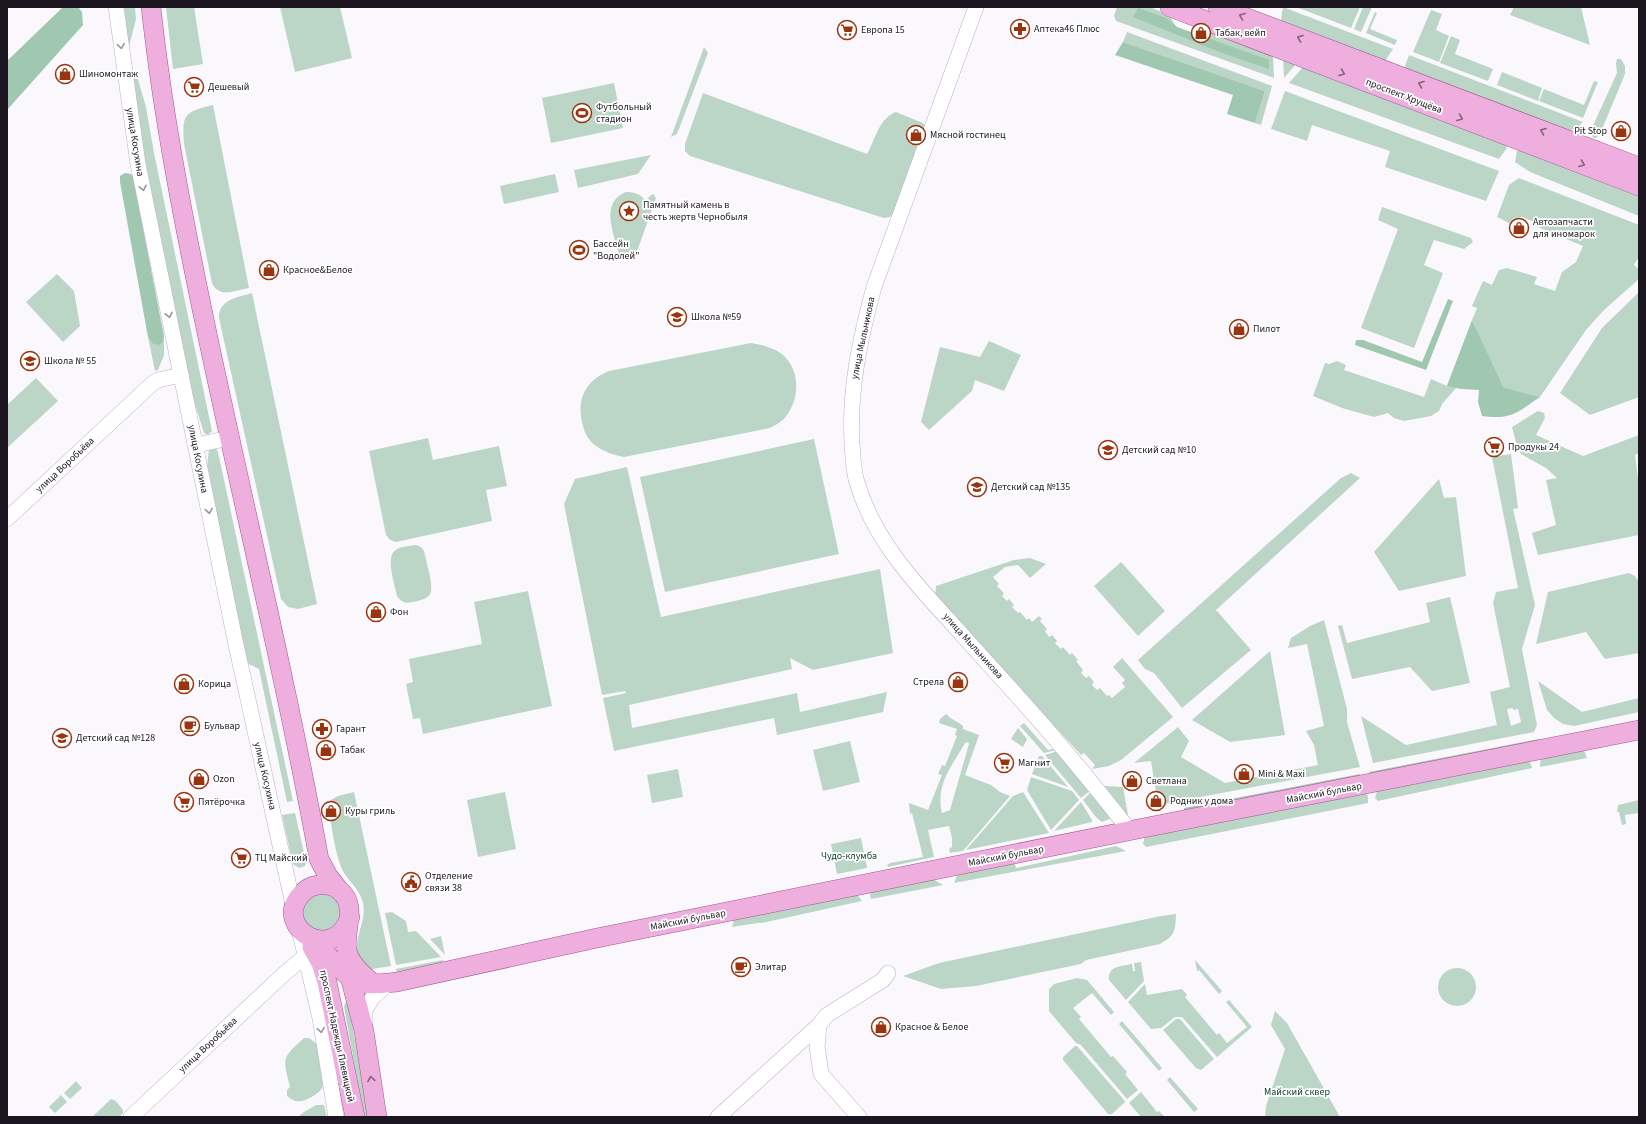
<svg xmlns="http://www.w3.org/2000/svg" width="1646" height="1124" viewBox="0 0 1646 1124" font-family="'Source Sans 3',sans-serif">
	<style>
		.green { fill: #bbd5c6; fill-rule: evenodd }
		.forest { fill: #a0c7b0 }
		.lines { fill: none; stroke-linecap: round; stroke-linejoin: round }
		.minor-casing { stroke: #bdaec9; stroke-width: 16 }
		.major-casing { stroke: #9d578d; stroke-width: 20 }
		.minor { stroke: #fff; stroke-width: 15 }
		.major { stroke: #eeafde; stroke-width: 19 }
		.oneway { stroke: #84627e }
		.oneway2 { stroke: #98969a }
		.labels { text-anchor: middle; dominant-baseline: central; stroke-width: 3.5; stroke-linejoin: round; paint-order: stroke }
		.poi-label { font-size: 10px; fill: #1b161f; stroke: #fff; text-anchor: start }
		.street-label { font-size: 10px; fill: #1b161f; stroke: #fff }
		.park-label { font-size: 10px; fill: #073b25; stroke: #fff }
	</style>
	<rect width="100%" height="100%" fill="#fbf8fd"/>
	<g class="green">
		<path d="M124,7H135L136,19L129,47Z"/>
		<path d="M166,7H194L203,64L173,69Z"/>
		<path d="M280,7H340L352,58L295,72Z"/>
		<path d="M1117,7H1150L1169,15L1177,28L1205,38L1208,32L1214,31L1273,53L1274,78L1116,21L1114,16Z"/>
		<path d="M1283,7L1393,49L1385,61L1284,25L1281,20Z"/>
		<path d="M1296,7H1360L1351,28Z"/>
		<path d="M1363,7H1372L1361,32L1354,29Z"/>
		<path d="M1514,7H1581L1590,45L1510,15Z"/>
		<path d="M1431,10L1442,14L1436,30L1449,36L1439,62L1413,52Z"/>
		<path d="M1375,12L1377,13L1370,29L1397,40L1395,45L1366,33Z"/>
		<path d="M1127,32L1272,86L1261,125L1255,123L1265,91L1123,42Z"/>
		<path d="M1451,36L1460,40L1455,54L1493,69L1488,81L1440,63Z"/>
		<path d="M704,47L708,53L677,134L671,137Z"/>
		<path d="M1409,55L1583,122L1578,127L1568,132L1404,69Z"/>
		<path d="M1283,56L1298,62L1284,78Z"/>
		<path d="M1617,59H1621L1625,66V74L1600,134L1596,138H1593L1591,130L1617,73L1616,63Z"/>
		<path d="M1304,66L1502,139L1507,148L1499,159L1289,83Z"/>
		<path d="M1502,72L1542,88L1538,101L1497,85Z"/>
		<path d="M137,76L146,107L154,153L212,431L208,435L204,433L193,398L144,154L132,77Z"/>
		<path d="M1594,81L1598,82L1583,118L1539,101L1544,89L1584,105Z"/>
		<path d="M614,83L623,128L551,143L542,98Z"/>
		<path d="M1285,91L1499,171L1486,201L1385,167L1390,151L1312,125L1307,141L1271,129Z"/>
		<path d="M703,93L867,154C875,140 879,118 896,112L923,123L927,129L894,213L890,217L884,218L690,156L685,151V144Z"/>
		<path d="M213,105L249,288C236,290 219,299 212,283L184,144C182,114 184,112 213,105Z"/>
		<path d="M1525,147L1639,196V216L1530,172L1515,162L1517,151Z"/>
		<path d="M651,155L638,174L578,188L574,170Z"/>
		<path d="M555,174L559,192L504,204L500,186Z"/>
		<path d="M1519,178L1639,225V257L1634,265L1639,269V279L1604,310L1586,330L1540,397L1503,387L1499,380L1491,386L1475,382L1456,388L1442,404L1439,411L1431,416L1404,421L1394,418L1388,413L1374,417L1342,408L1313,396L1325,363L1329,364L1337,361L1346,365L1344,370L1424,397L1431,379L1447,386L1464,342L1477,331L1472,320L1477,308L1472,306L1483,281L1492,285L1499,270L1507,268L1537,277L1534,284L1555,291L1562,272L1576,262L1583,246L1533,225L1534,222L1522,217L1514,218L1511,224L1497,217L1509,185Z"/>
		<path d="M626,192C635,192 640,194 646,201L650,196L653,194L656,198L635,257C629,262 623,261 619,255C614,233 599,203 626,192Z"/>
		<path d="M1382,207L1471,238L1473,242L1464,249L1434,240L1424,265L1443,273L1414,348L1361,328L1398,229L1378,220Z"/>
		<path d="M57,274L74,291L80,326L63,342L26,302Z"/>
		<path d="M1639,292V397L1590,415L1560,393L1602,328Z"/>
		<path d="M252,293L317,604L298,609L288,607L281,599L219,318C218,300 238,297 252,293Z"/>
		<path d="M164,336V355L158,370L155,371L148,337L152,343L163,342Z"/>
		<path d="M989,341L1021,355L1004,391L975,380L972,391L929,430L921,422L940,347L980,357Z"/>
		<path d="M751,343C762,345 775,348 783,355C800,370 800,397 787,415C783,421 776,425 770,428L624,457C614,455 604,452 596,446C589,441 585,434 583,426C576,401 584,381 609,371Z"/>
		<path d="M36,378L58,401L8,447L7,446V405Z"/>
		<path d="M1538,411L1544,413L1545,418L1536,435L1583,456L1639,435V453L1635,455L1639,487V535L1538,555L1532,533L1556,525L1546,480L1557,478L1546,468L1521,454L1517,446L1512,427Z"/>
		<path d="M428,438L433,460L499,446L507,486L486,490L492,521L396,542L390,540L386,535L369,451Z"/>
		<path d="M814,439L839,554L665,592L640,477Z"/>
		<path d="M215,447L218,452L293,801L287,802L259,669L244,662L207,467L209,450Z"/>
		<path d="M1511,454L1518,508L1513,509L1535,605L1522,649L1537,725L1534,732L1373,763L1361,716L1406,745L1497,725L1490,692L1510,687L1493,603L1496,592L1518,588L1492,457ZM1513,708V710L1518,709L1521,722L1511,726L1507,709Z"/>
		<path d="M627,467L661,617L880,569L893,653L813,670L790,658L792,669L629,705L632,728L797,693L800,712L887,692L883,712L777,735L774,718L614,751L603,698L626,693L625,691L602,695L564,504L575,479Z"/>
		<path d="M1351,473L1360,478L1215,611H1217L1251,650L1182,708L1154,673L1145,669L1138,660L1341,478Z"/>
		<path d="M1439,479L1444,498L1456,497L1466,576L1399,591L1374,552Z"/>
		<path d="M416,545L421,547L424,551C426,560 428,568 430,576C433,595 432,598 413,602C405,604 401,602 397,596C395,584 384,555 397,549C403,546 410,546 416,545Z"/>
		<path d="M1030,558L1046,564L1030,578L1018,565L1005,567L993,577L999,584L997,586L1004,593L1002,596L1007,601L1009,599L1014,605L1012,607L1018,613L1020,612L1027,620L1029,618L1032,622L1039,616L1042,619L1040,621L1047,629L1045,631L1049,637L1052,635L1057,641L1055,643L1061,649L1063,647L1070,655L1072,653L1078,660L1076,661L1083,670L1081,673L1086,678L1089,676L1094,682L1092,685L1097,690L1100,688L1107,696L1109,695L1112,698L1125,687L1122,683L1125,680L1113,667L1122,658L1173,717L1121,760L1109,766L1092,769L1095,765L1084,753L1081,755L935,596L936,586L1014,560Z"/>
		<path d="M1121,562L1165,611L1138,636L1094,586Z"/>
		<path d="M1629,573L1635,576L1639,582V653L1605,659L1586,632L1536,644L1548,592Z"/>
		<path d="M528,591L552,706L423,734L420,718L413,719L406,684L413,682L409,659L482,644L474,602Z"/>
		<path d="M1450,597L1470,683L1432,691L1410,667L1352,679L1338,626L1342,625L1347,643L1430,622L1426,603Z"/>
		<path d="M1324,620L1347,709V722L1360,767L1158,805L1151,761L1134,763L1178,727L1189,741L1181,757L1225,783L1318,765L1314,745L1306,731L1324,726L1307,644L1288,648L1291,638L1310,626Z"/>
		<path d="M1270,651L1285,735L1230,742L1192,720Z"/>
		<path d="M1538,681L1582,712L1639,698V712L1574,726L1563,724L1554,718L1547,710Z"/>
		<path d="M946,714C952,720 957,721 963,726V729L979,735L965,775L991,785L1000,792L1010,796L963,851L950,853L949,849L952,847V838L949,826L928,830L934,857L888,867L887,865L890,863L923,857L912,813L910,814L909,803L928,810L942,775L938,774L942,765L945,766L957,736L955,735L957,729L939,723L940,719ZM968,742L969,744L950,810L942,813C935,785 952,766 965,743Z"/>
		<path d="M1024,723L1048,750L1056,748L1057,750L1044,753L1020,726Z"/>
		<path d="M1018,728L1027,739L1023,747L1011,739Z"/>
		<path d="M850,741L860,782L823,791L813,750Z"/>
		<path d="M1584,750L1587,758L1540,767V763L1542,757Z"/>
		<path d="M1058,751L1091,790L1081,798L1045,755Z"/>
		<path d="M1039,756H1042L1068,787L1032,774Z"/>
		<path d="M1527,760L1531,764L1532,768L1378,801L1375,798L1377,791Z"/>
		<path d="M678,769L683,797L652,803L647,775Z"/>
		<path d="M1031,777L1072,791L1079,800L1051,830L1027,790Z"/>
		<path d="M1105,786L1123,787L1128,815H1126L1103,787Z"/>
		<path d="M1092,791L1112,818L1102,822L1096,817L1083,800Z"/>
		<path d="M354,792L391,966L366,970C363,965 359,961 358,956C353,937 367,922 363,903C360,888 346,880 341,867C334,848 332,826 328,807V803L331,800L338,796Z"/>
		<path d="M505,792L516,849L478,857L467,800Z"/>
		<path d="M1023,792L1049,833L966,850L1013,796Z"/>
		<path d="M1366,793L1368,796V803L1146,847L1143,844L1145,836Z"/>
		<path d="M1639,800V813L1625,815L1626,824L1622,825L1619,812H1617L1618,805Z"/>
		<path d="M1081,802L1092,820V822L1054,831Z"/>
		<path d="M295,813L306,862L305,866L299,868L293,864L282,815Z"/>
		<path d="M861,838L867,868L837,874L831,844Z"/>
		<path d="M1116,846L1126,851L954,883L959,871L1009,862L1015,864L1016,868Z"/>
		<path d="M931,878L943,885L871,899L870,894L872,892Z"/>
		<path d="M320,891L334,895L342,907L340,923L322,933L304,924L302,903Z"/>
		<path d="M857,894L862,901L762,923H758L732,927L734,919Z"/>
		<path d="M392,912L406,921L408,932L416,931L441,957L396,965L385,913Z"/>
		<path d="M1176,914C1175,931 1176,935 1160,944L1086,960L1081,964L976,986L941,989L903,976L939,963L1161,916Z"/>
		<path d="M441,936L445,955L430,939Z"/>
		<path d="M443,960L444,965L397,974L396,969Z"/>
		<path d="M1195,960L1222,991L1219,994L1199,970L1197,971Z"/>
		<path d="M1141,962L1144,981L1126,1000L1109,980C1107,966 1122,966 1132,964L1133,971H1135L1134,963Z"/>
		<circle cx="1457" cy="987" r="19"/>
		<path d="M1077,978L1087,980L1114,1012L1111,1015L1092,993L1073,1008L1081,1017L1079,1019L1111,1057L1113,1056L1127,1072L1125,1074L1138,1090L1127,1099L1081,1045L1076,1043L1049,1011V989L1054,984Z"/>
		<path d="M1145,984L1147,995L1182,989L1187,995L1185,997L1217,1035L1219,1033L1227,1043L1247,1027L1226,1002L1229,1000L1252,1027L1217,1057L1182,1017H1175L1161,1028L1151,1029L1128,1002Z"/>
		<path d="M348,1002L369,1117H364L344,1007L345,1003Z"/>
		<path d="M1275,1011L1287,1023L1340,1117H1265L1266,1106L1285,1049L1271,1025Z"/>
		<path d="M1176,1019H1180L1214,1059L1201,1070L1196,1068L1163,1030Z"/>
		<path d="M1122,1021L1162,1068L1159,1071L1119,1024Z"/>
		<path d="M304,1038H309L317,1044L323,1086C320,1094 304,1103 295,1101C292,1100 290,1098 287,1096V1090L290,1087C283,1057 281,1059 304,1038Z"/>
		<path d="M1075,1046H1077L1124,1100L1125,1102L1112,1114H1108L1063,1060V1057Z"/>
		<path d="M1170,1077L1198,1109L1194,1112L1167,1080Z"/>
		<path d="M76,1081L82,1088L70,1099L64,1093Z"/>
		<path d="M1141,1092L1157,1112L1159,1111L1165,1117H1141L1129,1103Z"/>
		<path d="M61,1095L67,1102L55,1113L49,1107Z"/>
		<path d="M111,1099L116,1101L123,1110V1113L119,1117H92Z"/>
		<path d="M316,1105H324L327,1117H298L304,1112Z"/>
	</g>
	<g class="forest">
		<path d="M63,7H78L82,12L83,25L7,110V61Z"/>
		<path d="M1138,8L1166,18L1177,27L1269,60V69L1222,53L1133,17Z"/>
		<path d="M1123,42L1265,91L1255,123L1227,114L1233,95L1115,55Z"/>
		<path d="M125,173L131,174L133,177L164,336L163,342L158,345L152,343L148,337L120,182V176Z"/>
		<path d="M1448,299L1453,301L1426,370L1355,345L1356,340H1363L1422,362Z"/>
		<path d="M1472,320L1503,387L1540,397C1518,412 1511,420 1482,416L1478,402L1479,390L1461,389L1447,386Z"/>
		<path d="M1539,739V744L1370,776L1369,772Z"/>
		<path d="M1360,774L1361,779L1184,814V808Z"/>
	</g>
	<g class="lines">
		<defs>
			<g id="minor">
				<path d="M116,7L138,164L235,640L294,909"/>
				<path d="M976,7L874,287C860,339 849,390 852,443C853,455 853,467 856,479C871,534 909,577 947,618C965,638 983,658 1001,678C1046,727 1089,778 1130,831"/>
				<path d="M196,445L230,438"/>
				<path d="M7,519L153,383L158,380L181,375"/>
				<path d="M299,929L320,1018L336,1117"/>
				<path d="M364,1024L365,1010L373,997L389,983"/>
				<path d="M131,1117L284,974L304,957L322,946"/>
				<path d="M718,1117L819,1025"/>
				<path d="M859,1117L821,1074L817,1046L819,1025L827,1015L883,980L888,973"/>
			</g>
			<g id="major">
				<path d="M151,7C163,118 185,229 208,338C245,512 287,685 319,859L328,876L339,890"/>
				<path d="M1170,7L1639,186"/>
				<path d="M1218,7L1639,167"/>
				<path d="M350,917C333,965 275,928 299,897C303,892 307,888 313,886C322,884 332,884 339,890C359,906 343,930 347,951C350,963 360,972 369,980"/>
				<path d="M314,939C325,952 345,979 362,983C373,985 386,983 397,982L597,938L1133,830L1639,730"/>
				<path d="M312,947L321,963L327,982L355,1117"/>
				<path d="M348,969L364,1031L377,1117"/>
			</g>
		</defs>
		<use href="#minor" class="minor-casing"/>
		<use href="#major" class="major-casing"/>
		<use href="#minor" class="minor"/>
		<use href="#major" class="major"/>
	</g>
	<defs><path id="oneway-chevron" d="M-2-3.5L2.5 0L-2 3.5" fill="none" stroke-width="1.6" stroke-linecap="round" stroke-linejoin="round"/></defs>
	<g class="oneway">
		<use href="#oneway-chevron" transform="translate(1242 16) rotate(-159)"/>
		<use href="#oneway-chevron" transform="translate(1300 38) rotate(-159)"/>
		<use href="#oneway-chevron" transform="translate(1342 73) rotate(21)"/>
		<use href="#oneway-chevron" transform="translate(1421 84) rotate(-159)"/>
		<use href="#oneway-chevron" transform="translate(1460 118) rotate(21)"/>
		<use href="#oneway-chevron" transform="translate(1543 131) rotate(-159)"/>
		<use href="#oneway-chevron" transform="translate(1582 164) rotate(21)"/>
		<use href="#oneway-chevron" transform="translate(371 1079) rotate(-99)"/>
	</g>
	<g class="oneway2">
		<use href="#oneway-chevron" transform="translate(121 46) rotate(82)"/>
		<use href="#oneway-chevron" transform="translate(143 188) rotate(78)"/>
		<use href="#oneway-chevron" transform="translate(169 315) rotate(78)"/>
		<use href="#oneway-chevron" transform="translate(209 511) rotate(79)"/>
		<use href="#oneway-chevron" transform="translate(321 1030) rotate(81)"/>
	</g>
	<defs>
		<symbol id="pharmacy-ring" viewBox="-11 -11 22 22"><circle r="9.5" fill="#fff" stroke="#9a340e" stroke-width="1.5"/><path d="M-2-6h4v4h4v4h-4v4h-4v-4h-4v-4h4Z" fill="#9a340e"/></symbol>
		<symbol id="supermarket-ring" viewBox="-11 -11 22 22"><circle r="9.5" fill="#fff" stroke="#9a340e" stroke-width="1.5"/><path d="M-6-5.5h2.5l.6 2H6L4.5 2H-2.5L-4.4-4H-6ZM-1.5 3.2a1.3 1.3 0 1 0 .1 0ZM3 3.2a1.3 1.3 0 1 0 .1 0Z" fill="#9a340e"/></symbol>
		<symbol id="shop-ring" viewBox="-11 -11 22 22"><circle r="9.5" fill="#fff" stroke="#9a340e" stroke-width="1.5"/><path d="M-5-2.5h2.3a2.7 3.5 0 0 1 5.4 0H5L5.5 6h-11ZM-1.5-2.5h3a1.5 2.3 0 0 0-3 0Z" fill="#9a340e"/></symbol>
		<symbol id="stadium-ring" viewBox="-11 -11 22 22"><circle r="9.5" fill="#fff" stroke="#9a340e" stroke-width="1.5"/><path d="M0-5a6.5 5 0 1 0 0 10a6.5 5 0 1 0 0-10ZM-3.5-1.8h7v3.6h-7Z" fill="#9a340e"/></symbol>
		<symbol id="sight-ring" viewBox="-11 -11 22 22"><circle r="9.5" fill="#fff" stroke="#9a340e" stroke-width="1.5"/><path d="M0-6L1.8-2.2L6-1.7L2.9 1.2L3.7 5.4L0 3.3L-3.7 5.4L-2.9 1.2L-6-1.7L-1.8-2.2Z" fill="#9a340e"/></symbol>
		<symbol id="school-ring" viewBox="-11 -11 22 22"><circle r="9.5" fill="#fff" stroke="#9a340e" stroke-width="1.5"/><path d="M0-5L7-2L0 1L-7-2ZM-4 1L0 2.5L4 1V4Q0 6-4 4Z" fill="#9a340e"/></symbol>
		<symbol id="cafe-ring" viewBox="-11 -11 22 22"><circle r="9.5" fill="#fff" stroke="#9a340e" stroke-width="1.5"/><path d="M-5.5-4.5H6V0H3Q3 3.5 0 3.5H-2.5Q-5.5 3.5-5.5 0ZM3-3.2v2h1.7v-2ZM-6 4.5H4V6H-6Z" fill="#9a340e"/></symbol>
		<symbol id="civic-ring" viewBox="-11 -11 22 22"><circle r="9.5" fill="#fff" stroke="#9a340e" stroke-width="1.5"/><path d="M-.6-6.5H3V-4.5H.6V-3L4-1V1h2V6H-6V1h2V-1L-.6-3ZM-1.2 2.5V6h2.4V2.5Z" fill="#9a340e"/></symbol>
	</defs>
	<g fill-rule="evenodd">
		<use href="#pharmacy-ring" x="1009" y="18" width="22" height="22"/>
		<use href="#supermarket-ring" x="836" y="19" width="22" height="22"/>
		<use href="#shop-ring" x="1190" y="22" width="22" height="22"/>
		<use href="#shop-ring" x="54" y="63" width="22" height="22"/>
		<use href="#supermarket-ring" x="183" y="76" width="22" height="22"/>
		<use href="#stadium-ring" x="571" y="102" width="22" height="22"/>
		<use href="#shop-ring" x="1610" y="120" width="22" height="22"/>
		<use href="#shop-ring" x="905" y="124" width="22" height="22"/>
		<use href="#sight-ring" x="618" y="200" width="22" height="22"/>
		<use href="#shop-ring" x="1508" y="217" width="22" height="22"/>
		<use href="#stadium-ring" x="568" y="239" width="22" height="22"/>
		<use href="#shop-ring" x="258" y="259" width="22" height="22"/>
		<use href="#school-ring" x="666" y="306" width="22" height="22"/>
		<use href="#shop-ring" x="1228" y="318" width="22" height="22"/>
		<use href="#school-ring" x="19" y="350" width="22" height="22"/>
		<use href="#supermarket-ring" x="1483" y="436" width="22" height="22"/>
		<use href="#school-ring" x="1097" y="439" width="22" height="22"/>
		<use href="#school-ring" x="966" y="476" width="22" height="22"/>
		<use href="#shop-ring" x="365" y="601" width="22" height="22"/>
		<use href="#shop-ring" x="947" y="671" width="22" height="22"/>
		<use href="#shop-ring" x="173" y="673" width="22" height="22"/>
		<use href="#cafe-ring" x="179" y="715" width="22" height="22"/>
		<use href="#pharmacy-ring" x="311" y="718" width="22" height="22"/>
		<use href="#school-ring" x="51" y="727" width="22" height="22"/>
		<use href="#shop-ring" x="315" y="739" width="22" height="22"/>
		<use href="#supermarket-ring" x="993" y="752" width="22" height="22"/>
		<use href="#shop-ring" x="1233" y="763" width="22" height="22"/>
		<use href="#shop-ring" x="188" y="768" width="22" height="22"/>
		<use href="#shop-ring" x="1121" y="770" width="22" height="22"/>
		<use href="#shop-ring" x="1145" y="790" width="22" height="22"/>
		<use href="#supermarket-ring" x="173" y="791" width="22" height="22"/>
		<use href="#shop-ring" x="320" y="800" width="22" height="22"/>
		<use href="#supermarket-ring" x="230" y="847" width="22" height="22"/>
		<use href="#civic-ring" x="400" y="871" width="22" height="22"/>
		<use href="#cafe-ring" x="730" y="956" width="22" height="22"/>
		<use href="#shop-ring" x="870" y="1016" width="22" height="22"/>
	</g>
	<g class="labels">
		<g class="poi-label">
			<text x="1034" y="29">Аптека46 Плюс</text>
			<text x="861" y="30">Европа 15</text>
			<text x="1215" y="33">Табак, вейп</text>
			<text x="79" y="74">Шиномонтаж</text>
			<text x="208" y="87">Дешевый</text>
			<text x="596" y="107">Футбольный<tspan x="596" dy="12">стадион</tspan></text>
			<text x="1607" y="131" text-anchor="end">Pit Stop</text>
			<text x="930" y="135">Мясной гостинец</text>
			<text x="643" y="205">Памятный камень в<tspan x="643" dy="12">честь жертв Чернобыля</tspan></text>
			<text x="1533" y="222">Автозапчасти<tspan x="1533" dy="12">для иномарок</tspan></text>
			<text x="593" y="244">Бассейн<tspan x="593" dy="12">"Водолей"</tspan></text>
			<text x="283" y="270">Красное&amp;Белое</text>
			<text x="691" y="317">Школа №59</text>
			<text x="1253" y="329">Пилот</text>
			<text x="44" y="361">Школа № 55</text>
			<text x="1508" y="447">Продукы 24</text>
			<text x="1122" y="450">Детский сад №10</text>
			<text x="991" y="487">Детский сад №135</text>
			<text x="390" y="612">Фон</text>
			<text x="944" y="682" text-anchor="end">Стрела</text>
			<text x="198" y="684">Корица</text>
			<text x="204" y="726">Бульвар</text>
			<text x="336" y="729">Гарант</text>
			<text x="76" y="738">Детский сад №128</text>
			<text x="340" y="750">Табак</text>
			<text x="1018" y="763">Магнит</text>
			<text x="1258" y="774">Mini &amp; Maxi</text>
			<text x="213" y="779">Ozon</text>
			<text x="1146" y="781">Светлана</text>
			<text x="1170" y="801">Родник у дома</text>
			<text x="198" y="802">Пятёрочка</text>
			<text x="345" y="811">Куры гриль</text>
			<text x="255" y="858">ТЦ Майский</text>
			<text x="425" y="876">Отделение<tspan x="425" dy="12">связи 38</tspan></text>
			<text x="755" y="967">Элитар</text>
			<text x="895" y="1027">Красное &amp; Белое</text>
		</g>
		<g class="street-label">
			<text transform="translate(1404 96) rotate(21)">проспект Хрущёва</text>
			<text transform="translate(135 142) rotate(81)">улица Косухина</text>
			<text transform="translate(863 338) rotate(-78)">улица Мыльникова</text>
			<text transform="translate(198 459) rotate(79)">улица Косухина</text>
			<text transform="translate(65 465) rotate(-43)">улица Воробьёва</text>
			<text transform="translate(973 646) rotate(48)">улица Мыльникова</text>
			<text transform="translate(265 776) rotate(77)">улица Косухина</text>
			<text transform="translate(1324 793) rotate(-11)">Майский бульвар</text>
			<text transform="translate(1006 856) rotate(-11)">Майский бульвар</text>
			<text transform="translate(688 920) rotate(-11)">Майский бульвар</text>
			<text transform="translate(337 1036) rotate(78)">проспект Надежды Плевицкой</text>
			<text transform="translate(208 1045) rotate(-43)">улица Воробьёва</text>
		</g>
		<g class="park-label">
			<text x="849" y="856">Чудо-клумба</text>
			<text x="1297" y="1092">Майский сквер</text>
		</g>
	</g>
	<rect width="1646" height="1124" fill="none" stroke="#1b161f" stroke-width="16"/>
</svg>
